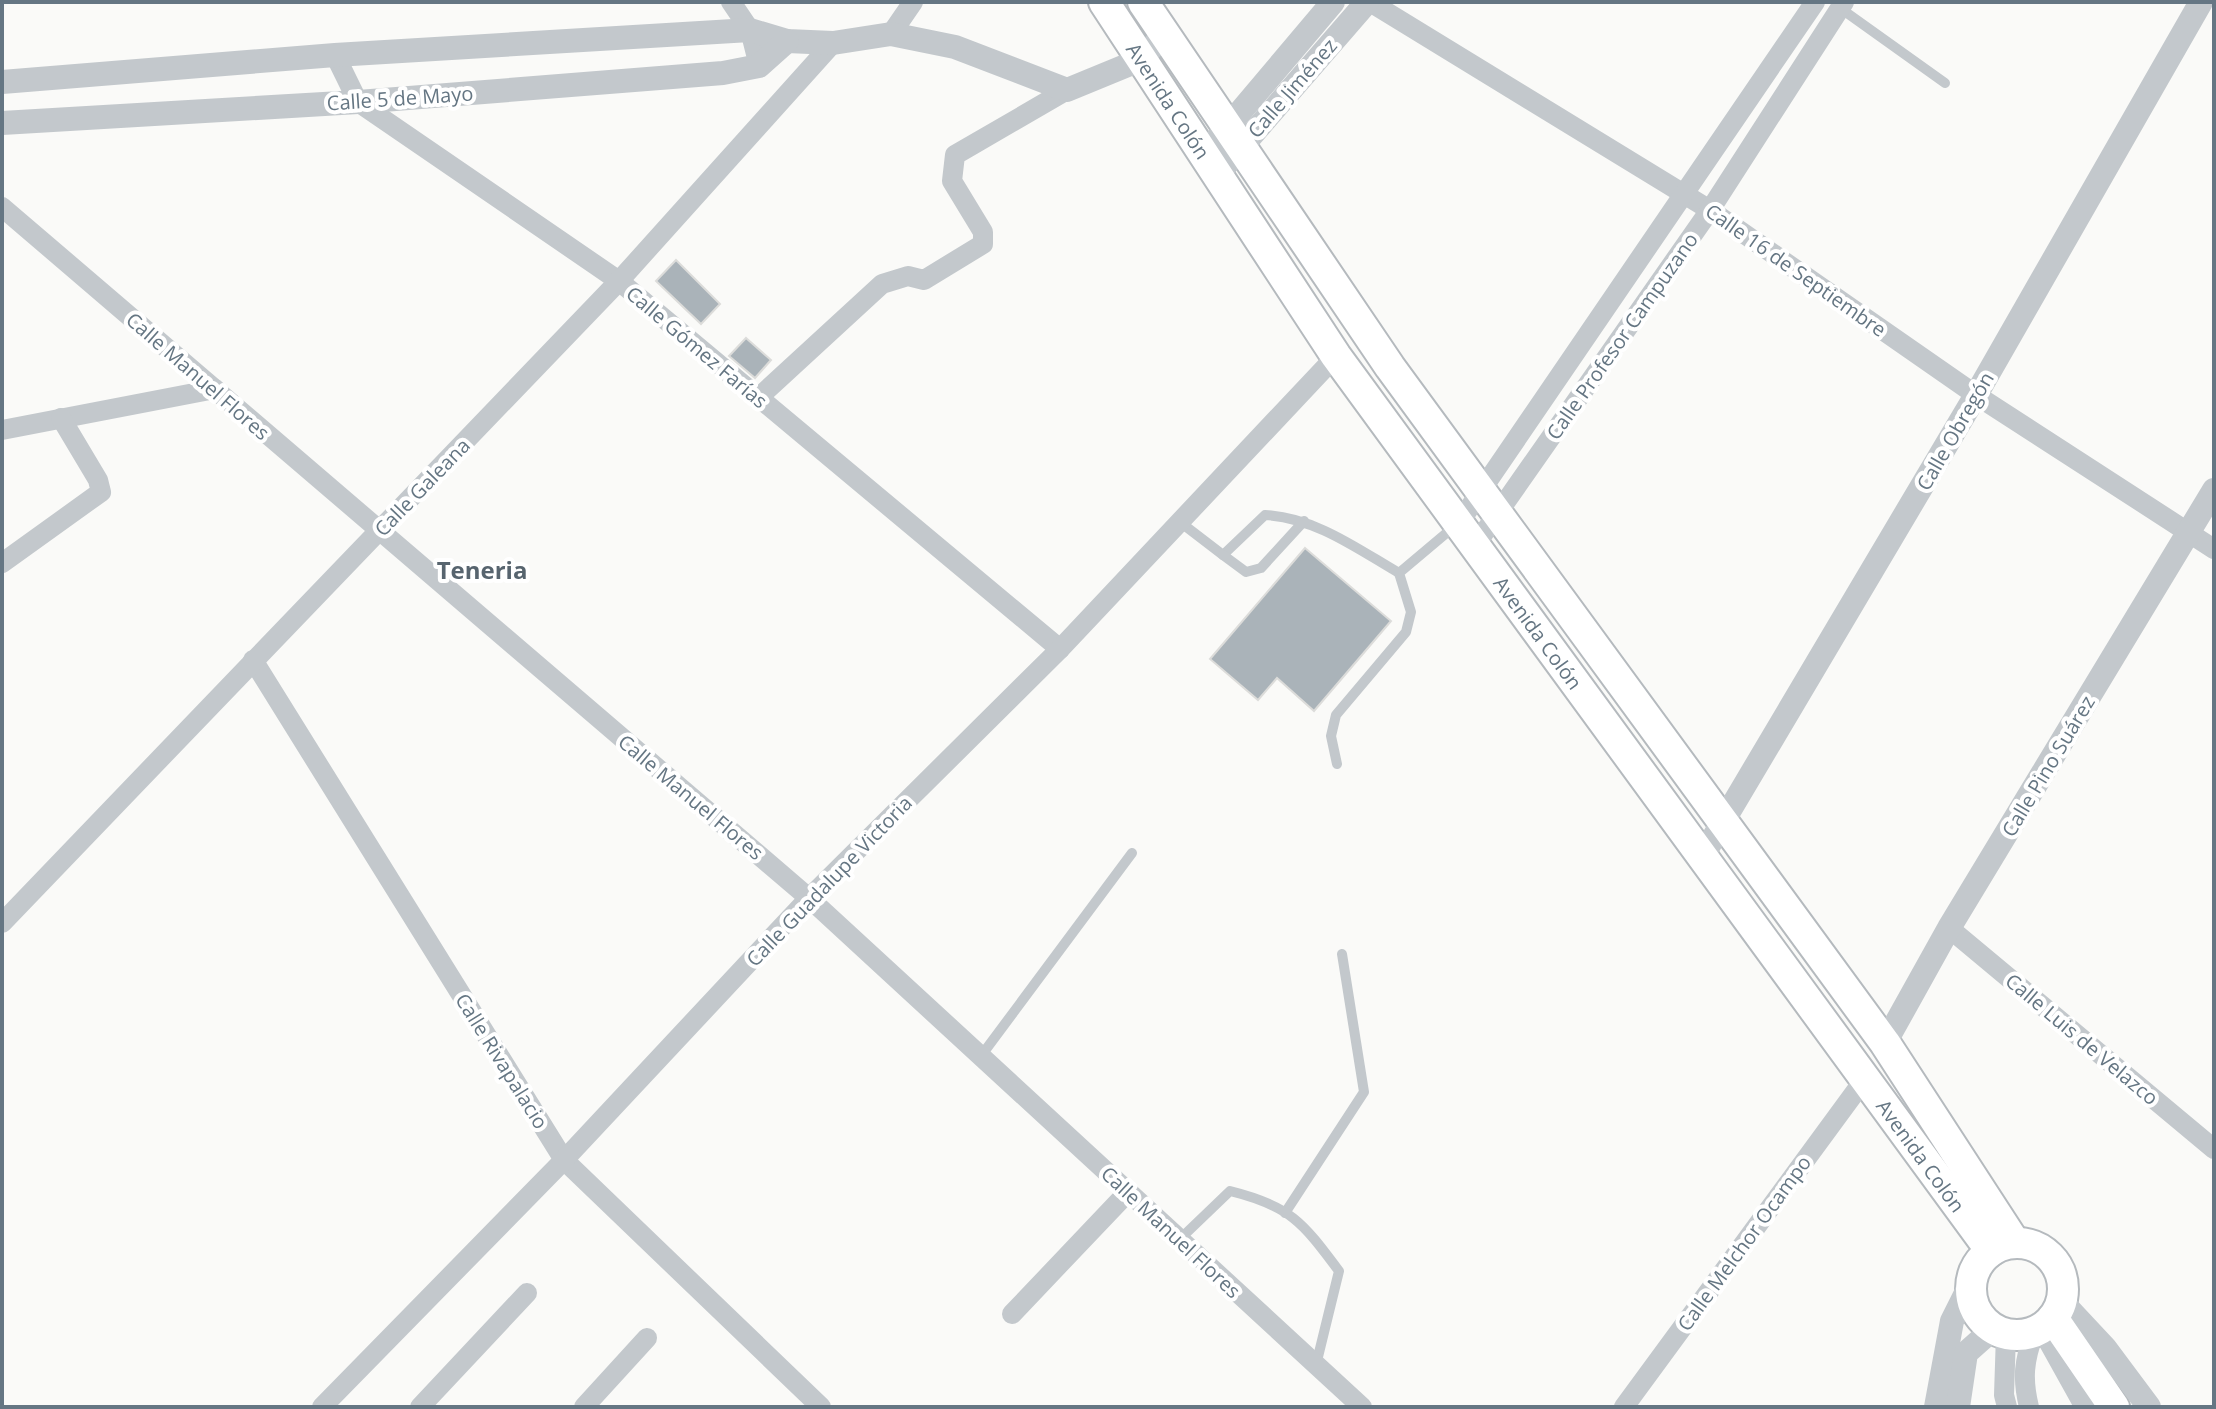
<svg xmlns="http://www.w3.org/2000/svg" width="2216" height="1409" viewBox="0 0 2216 1409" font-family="'Open Sans',sans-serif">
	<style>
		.building { fill: #aab3b9; stroke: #dcdcda; stroke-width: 2 }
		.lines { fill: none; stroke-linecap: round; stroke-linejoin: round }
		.primary-casing { stroke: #b5babe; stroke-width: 34 }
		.service { stroke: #c3c8cc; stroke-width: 10 }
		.minor { stroke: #c3c8cc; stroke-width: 20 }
		.tertiary { stroke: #c3c8cc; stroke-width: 24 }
		.primary { stroke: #fff; stroke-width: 30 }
		.labels { text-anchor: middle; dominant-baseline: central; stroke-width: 8; stroke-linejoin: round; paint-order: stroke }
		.street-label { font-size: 20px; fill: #657683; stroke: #fff }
		.quarter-label { font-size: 24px; font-weight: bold; fill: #57646e; stroke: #fff }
	</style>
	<rect width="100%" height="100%" fill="#fafaf8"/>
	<g class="building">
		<path d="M676,260L720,304L701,324L656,281Z"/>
		<path d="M746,338L771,360L755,378L729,356Z"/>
		<path d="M1305,548L1391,621L1314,711L1277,678L1258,700L1210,659Z"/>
	</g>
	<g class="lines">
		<defs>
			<g id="primary">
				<path id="s1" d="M1104,2L1336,356L1991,1251"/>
				<path d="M1143,2L1390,367L1885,1043L2015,1243"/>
				<circle cx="2017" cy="1289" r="46"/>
				<path d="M2053,1318L2114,1407"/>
			</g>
		</defs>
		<use href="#primary" class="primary-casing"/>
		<g class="service">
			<path d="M1840,8L1945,83"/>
			<path d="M1180,522L1223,555L1265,515C1316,518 1356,548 1399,573"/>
			<path d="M1223,555L1246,572L1261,568L1304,521"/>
			<path d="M1337,764L1331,736L1336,715L1406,632L1411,612L1399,573L1456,525"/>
			<path d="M981,1056L1132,853"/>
			<path d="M1285,1213L1364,1092L1342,954"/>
			<path d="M1180,1239L1230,1191C1291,1206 1303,1223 1339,1271L1316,1365"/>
		</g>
		<g class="minor">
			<path d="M731,2L750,30L759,66"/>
			<path d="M1370,2L1710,210L1976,395L2214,549"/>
			<path d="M891,34L913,2"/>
			<path d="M335,55L358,102L619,281L1060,649"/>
			<path d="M2,207L809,898L1362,1407"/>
			<path d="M757,399L882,284L908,276L924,280L983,244V232L952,181L955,155L1067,90"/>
			<path d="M2,430L215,389"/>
			<path d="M1459,523L1815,2"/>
			<path d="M1474,547L1710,210L1844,2"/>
			<path d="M2,563L101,492L98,480L61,418"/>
			<path d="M253,660L564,1160L821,1407"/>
			<path d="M2,923L619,281L833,43"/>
			<path d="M1949,928L2214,1149"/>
			<path d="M1012,1314L1128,1192"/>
			<path d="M2006,1334L2004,1395L2007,1407"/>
			<path d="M322,1407L564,1160L809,898L1060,649L1336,356"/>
			<path d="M420,1407L527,1293"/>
			<path d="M584,1407L647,1338"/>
			<path d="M1624,1407L1864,1080"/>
			<path d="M2029,1407C2022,1378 2024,1361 2034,1333"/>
		</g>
		<g class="tertiary">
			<path d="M2,82L335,55L750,30L787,41L833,43L891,34L955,47L1067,90L1140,60L1165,34"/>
			<path d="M2,123L358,102L723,73L759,66L787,41"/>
			<path d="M1203,156L1333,2"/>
			<path d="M1217,175L1367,2"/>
			<path d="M1702,857L1976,395L2201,2"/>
			<path d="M1885,1043L1949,928L2214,490"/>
			<path d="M2062,1302L2105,1348L2149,1407"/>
			<path d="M2043,1328L2087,1407"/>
			<path d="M1936,1407L1952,1321L1971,1283"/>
			<path d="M1958,1407L1966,1353L1993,1329"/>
		</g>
		<use href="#primary" class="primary"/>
	</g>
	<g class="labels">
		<g class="street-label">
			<text transform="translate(1292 88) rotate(-49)">Calle Jiménez</text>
			<text transform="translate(400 98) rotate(-4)">Calle 5 de Mayo</text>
			<text stroke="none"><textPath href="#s1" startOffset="118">Avenida Colón</textPath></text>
			<text transform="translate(1796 270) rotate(35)">Calle 16 de Septiembre</text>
			<text transform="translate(1622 336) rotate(-55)">Calle Profesor Campuzano</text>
			<text transform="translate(697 347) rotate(40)">Calle Gómez Farías</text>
			<text transform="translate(198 376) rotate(41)">Calle Manuel Flores</text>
			<text transform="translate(1955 431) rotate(-60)">Calle Obregón</text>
			<text transform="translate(422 487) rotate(-46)">Calle Galeana</text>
			<text stroke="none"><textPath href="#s1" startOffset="766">Avenida Colón</textPath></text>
			<text transform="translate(2048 766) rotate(-59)">Calle Pino Suárez</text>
			<text transform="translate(691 797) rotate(40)">Calle Manuel Flores</text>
			<text transform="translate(829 881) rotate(-46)">Calle Guadalupe Victoria</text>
			<text transform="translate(2082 1039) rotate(40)">Calle Luis de Velazco</text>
			<text transform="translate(502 1061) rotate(58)">Calle Rivapalacio</text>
			<text stroke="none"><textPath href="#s1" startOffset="1414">Avenida Colón</textPath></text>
			<text transform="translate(1171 1232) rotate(43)">Calle Manuel Flores</text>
			<text transform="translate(1744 1243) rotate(-54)">Calle Melchor Ocampo</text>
		</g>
		<g class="quarter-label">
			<text x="482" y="569">Teneria</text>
		</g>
	</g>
	<rect width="2216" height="1409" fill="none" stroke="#657683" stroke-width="8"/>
</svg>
